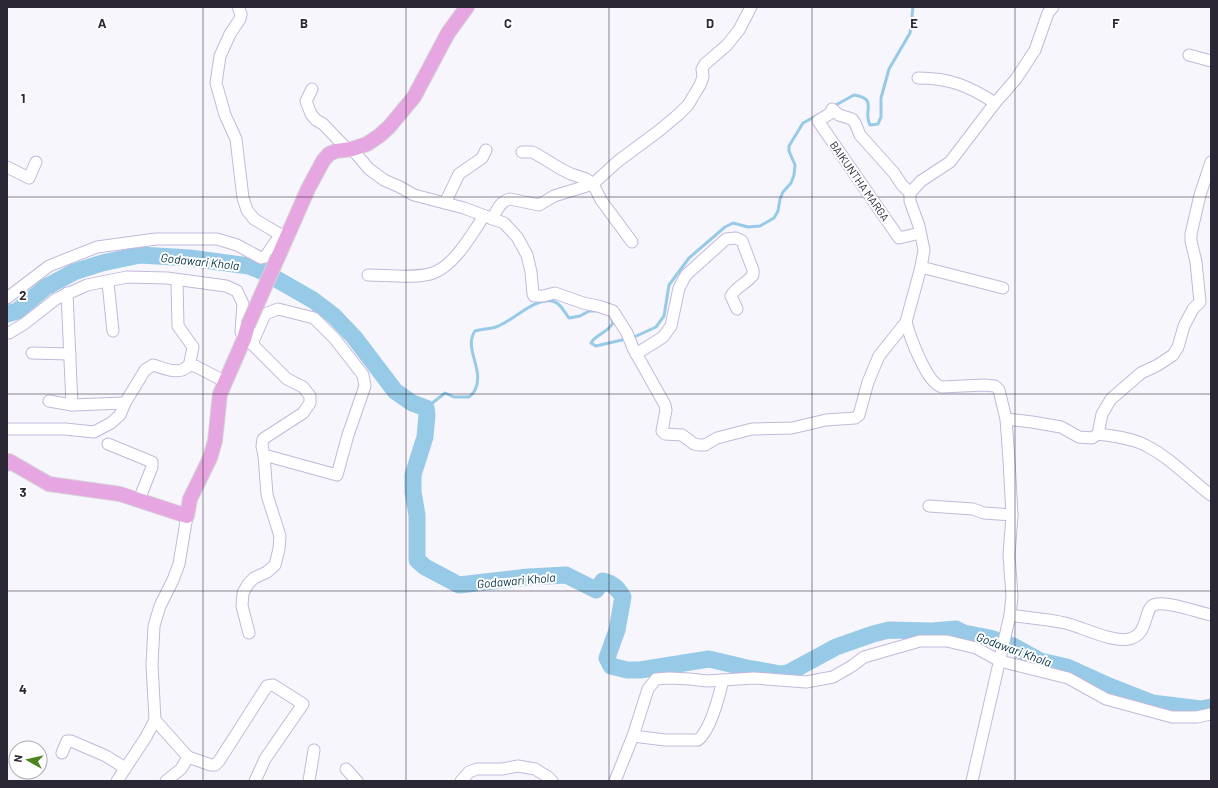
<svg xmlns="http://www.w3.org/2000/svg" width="1218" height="788" viewBox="0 0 1218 788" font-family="Barlow,sans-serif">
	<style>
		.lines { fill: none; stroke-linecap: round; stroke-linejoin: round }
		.stream { stroke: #97cae7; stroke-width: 3 }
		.river { stroke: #97cae7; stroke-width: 17 }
		.minor-casing { stroke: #c2b9da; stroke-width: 13 }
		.major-casing { stroke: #d5d4d6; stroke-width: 16 }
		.minor { stroke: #fff; stroke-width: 11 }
		.major { stroke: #e6a6e1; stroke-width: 14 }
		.major-bridge-casing { stroke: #d5d4d6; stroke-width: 16; stroke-linecap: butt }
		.major-bridge { stroke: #e6a6e1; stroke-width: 14 }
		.grid { fill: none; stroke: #2b2734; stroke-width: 1; stroke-opacity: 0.55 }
		.labels { text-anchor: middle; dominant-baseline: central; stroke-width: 4; stroke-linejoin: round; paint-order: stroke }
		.street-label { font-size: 11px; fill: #2b2734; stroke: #fff }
		.water-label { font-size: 12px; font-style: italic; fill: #013043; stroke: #fff }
		.grid-label { font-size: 13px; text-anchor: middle; font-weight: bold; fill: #2b2734; stroke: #fff; stroke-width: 4; stroke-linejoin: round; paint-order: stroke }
	</style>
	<rect width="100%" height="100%" fill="#f8f6fd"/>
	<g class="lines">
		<g class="stream">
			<path d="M611,317L613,323C606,334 596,334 591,343L596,346L626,339"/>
			<path d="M632,338L656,327L664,316L669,285L689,258L725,227L733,223L748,227L760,226L774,218L778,211L780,199L783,192L791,183L794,175L795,165L789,151V146L803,123L854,95C879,99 862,111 870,125L878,124L881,117V98L889,69L910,33L913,7"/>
			<path d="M426,408L445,393L454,397H469C471,395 474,393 475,390C485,370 463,348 475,331C482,329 490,329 496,327C514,321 536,295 555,302C562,305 564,312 569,318L580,316L589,311H600"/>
		</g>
		<path class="river" d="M7,314L17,311L46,287L74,272L102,263L140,255L190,258L249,266L264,272L313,300L334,316L354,337L395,391L412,403L426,408L427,415L425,437L413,475V492L417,515V560L425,567L459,585L528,577L566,575L596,590L603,581C613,583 618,589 623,597L617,630L607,658L611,666L627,670H640L709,659L747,668L781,674L788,673L836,647L873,634L889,630L932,631L956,629L964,633L990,638L1013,646L1040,661L1067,667L1109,686L1152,703L1201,709L1211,707"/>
		<defs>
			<g id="minor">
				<path d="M238,7L241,14L240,19L230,34L220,56L216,83L225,115L236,139L243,198L247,210L254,219L286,238"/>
				<path d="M1189,55L1211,61"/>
				<path d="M918,78C950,78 969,86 995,103"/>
				<path d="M312,89L306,101L311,114L316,120L323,124L347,149"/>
				<path d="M832,109L839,115L852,119L855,123L860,135L894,173L902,185L910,193"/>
				<path d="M834,111L818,121L899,238L920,233"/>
				<path d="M352,149L369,169L384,180L400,187L414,195L464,208L504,223L517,237L527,255L531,272L533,294L534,296H543L555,293L583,303L598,306L613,311L627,333L633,348L665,405L666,410L662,431L665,434L682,435L694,444L699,445H705L717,438L752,429L792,428L826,420L855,418L859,415L868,382L879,356L906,322L921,267L924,250L919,226L910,201V193L921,181L950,162L995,103L1016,79L1035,50L1048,13L1053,7"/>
				<path d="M522,152H532L538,155L561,169L571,174L586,179L593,184L601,200L632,242"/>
				<path d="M7,167L29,178L36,162"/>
				<path d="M445,203L459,174L482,158L486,150"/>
				<path d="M492,219C497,211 500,201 510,199L539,205L554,196L593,184L617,162L660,130L679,114L688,105L700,85L703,77L702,69L705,64L727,45L739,30L751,7"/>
				<path d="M921,267L1003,288"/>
				<path d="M368,275C386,275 416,279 433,273C455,265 471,235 484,216"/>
				<path d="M108,283L113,331"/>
				<path d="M177,283L178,326L193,347L190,362"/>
				<path d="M67,293L72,405"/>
				<path d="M7,298L49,266L97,247L156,239H217L237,245L261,258L265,257L281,234"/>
				<path d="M906,322C910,337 927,384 942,387L984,385L995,386L999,390L1006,419L1009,460L1012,515L1009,555L1012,596L1010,615L972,781"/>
				<path d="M7,333H9L24,324L56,299L87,285L127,277L167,278L226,286L237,291L243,304L241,332L244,339L252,344L287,379L303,387L310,396V403L303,413L263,439L262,446L264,455L267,495L280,536L279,549L275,565L267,572L254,578L248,584L243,593L242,606L249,633"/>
				<path d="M252,344L265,314L278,309L314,318L335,339L363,375L365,386L348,435L337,475L264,455"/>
				<path d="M32,353L70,354"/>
				<path d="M636,354L663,337L671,326L679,288L686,275L726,239L736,238L742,241L753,270V275C747,283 736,287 731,296L737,309"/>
				<path d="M49,401L72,405L125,403"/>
				<path d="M1006,419L1032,422L1061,427L1079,437L1092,438L1098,434L1102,414L1111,399L1141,373L1158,365L1173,355L1178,347L1184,326L1193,309L1200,302L1196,262L1191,241V234L1200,195L1211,162"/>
				<path d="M7,429H65L94,432L111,423L120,415L125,403L145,370L153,365C164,368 179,376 188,366H195L226,382"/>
				<path d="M1098,434C1113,436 1132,438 1145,445C1171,458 1188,478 1211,495"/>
				<path d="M108,444L152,462V467L139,500"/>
				<path d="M929,506L973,509L984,513L1012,515"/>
				<path d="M1010,615C1028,618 1047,619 1065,623C1082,627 1113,643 1129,639C1151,634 1142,605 1157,604C1171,602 1197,612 1211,615"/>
				<path d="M155,720L188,757L181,769L166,781"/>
				<path d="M633,736L665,740H698C711,730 719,696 723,680"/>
				<path d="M62,753L67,741H71L106,756L125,768"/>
				<path d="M188,757L211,765H215L219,761L267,686L273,685L303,704L265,759L255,781"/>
				<path d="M346,769L357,781"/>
				<path d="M117,781L146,737L155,720L152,665L154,626L160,606L173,580L179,564L187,516"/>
				<path d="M309,781L314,750"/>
				<path d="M461,781L469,772L477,769H502L518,766L535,769L548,777L552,781"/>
				<path d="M615,781L633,736L648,689L656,679L669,678L690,679L707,681L754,678L806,682L833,677L852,666L864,657L920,641H947L976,648L1000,661L1068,678L1106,699L1172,717H1197L1211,714"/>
			</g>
			<g id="major">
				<path d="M278,257L308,189L323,161L329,154L336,151L352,149L367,144L379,136L389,127L414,97L448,33L467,7"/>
				<path d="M7,464L9,461L49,484L120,494L187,516L190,499L210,458L215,441L220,394L244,339L248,325"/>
			</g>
		</defs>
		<use href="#minor" class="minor-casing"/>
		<use href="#major" class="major-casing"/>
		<use href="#minor" class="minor"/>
		<use href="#major" class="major"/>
		<defs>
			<path id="major-bridge" d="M248,325L278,257"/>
		</defs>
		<use href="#major-bridge" class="major-bridge-casing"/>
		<use href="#major-bridge" class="major-bridge"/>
	</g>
	<path class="grid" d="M203,7V781M406,7V781M609,7V781M812,7V781M1015,7V781M7,197H1211M7,394H1211M7,591H1211"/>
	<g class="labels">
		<g class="street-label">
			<text transform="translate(860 181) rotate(55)">BAIKUNTHA MARGA</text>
		</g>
		<g class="water-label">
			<text transform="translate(200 261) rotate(6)">Godawari Khola</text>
			<text transform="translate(516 580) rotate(-5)">Godawari Khola</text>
			<text transform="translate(1014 649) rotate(20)">Godawari Khola</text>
		</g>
	</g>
	<g class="grid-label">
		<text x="102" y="28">A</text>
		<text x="304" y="28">B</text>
		<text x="508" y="28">C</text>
		<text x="710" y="28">D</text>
		<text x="914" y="28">E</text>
		<text x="1116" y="28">F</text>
		<text x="23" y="103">1</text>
		<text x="23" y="300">2</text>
		<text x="23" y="497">3</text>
		<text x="23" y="694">4</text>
	</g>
	<rect width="1218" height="788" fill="none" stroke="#2b2734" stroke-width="16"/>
	<g transform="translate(28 760) rotate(278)"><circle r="19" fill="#ffffff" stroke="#aaa9ae"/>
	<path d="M0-3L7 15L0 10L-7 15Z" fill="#4b8520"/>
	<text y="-6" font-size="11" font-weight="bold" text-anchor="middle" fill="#2b2734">N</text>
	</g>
</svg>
